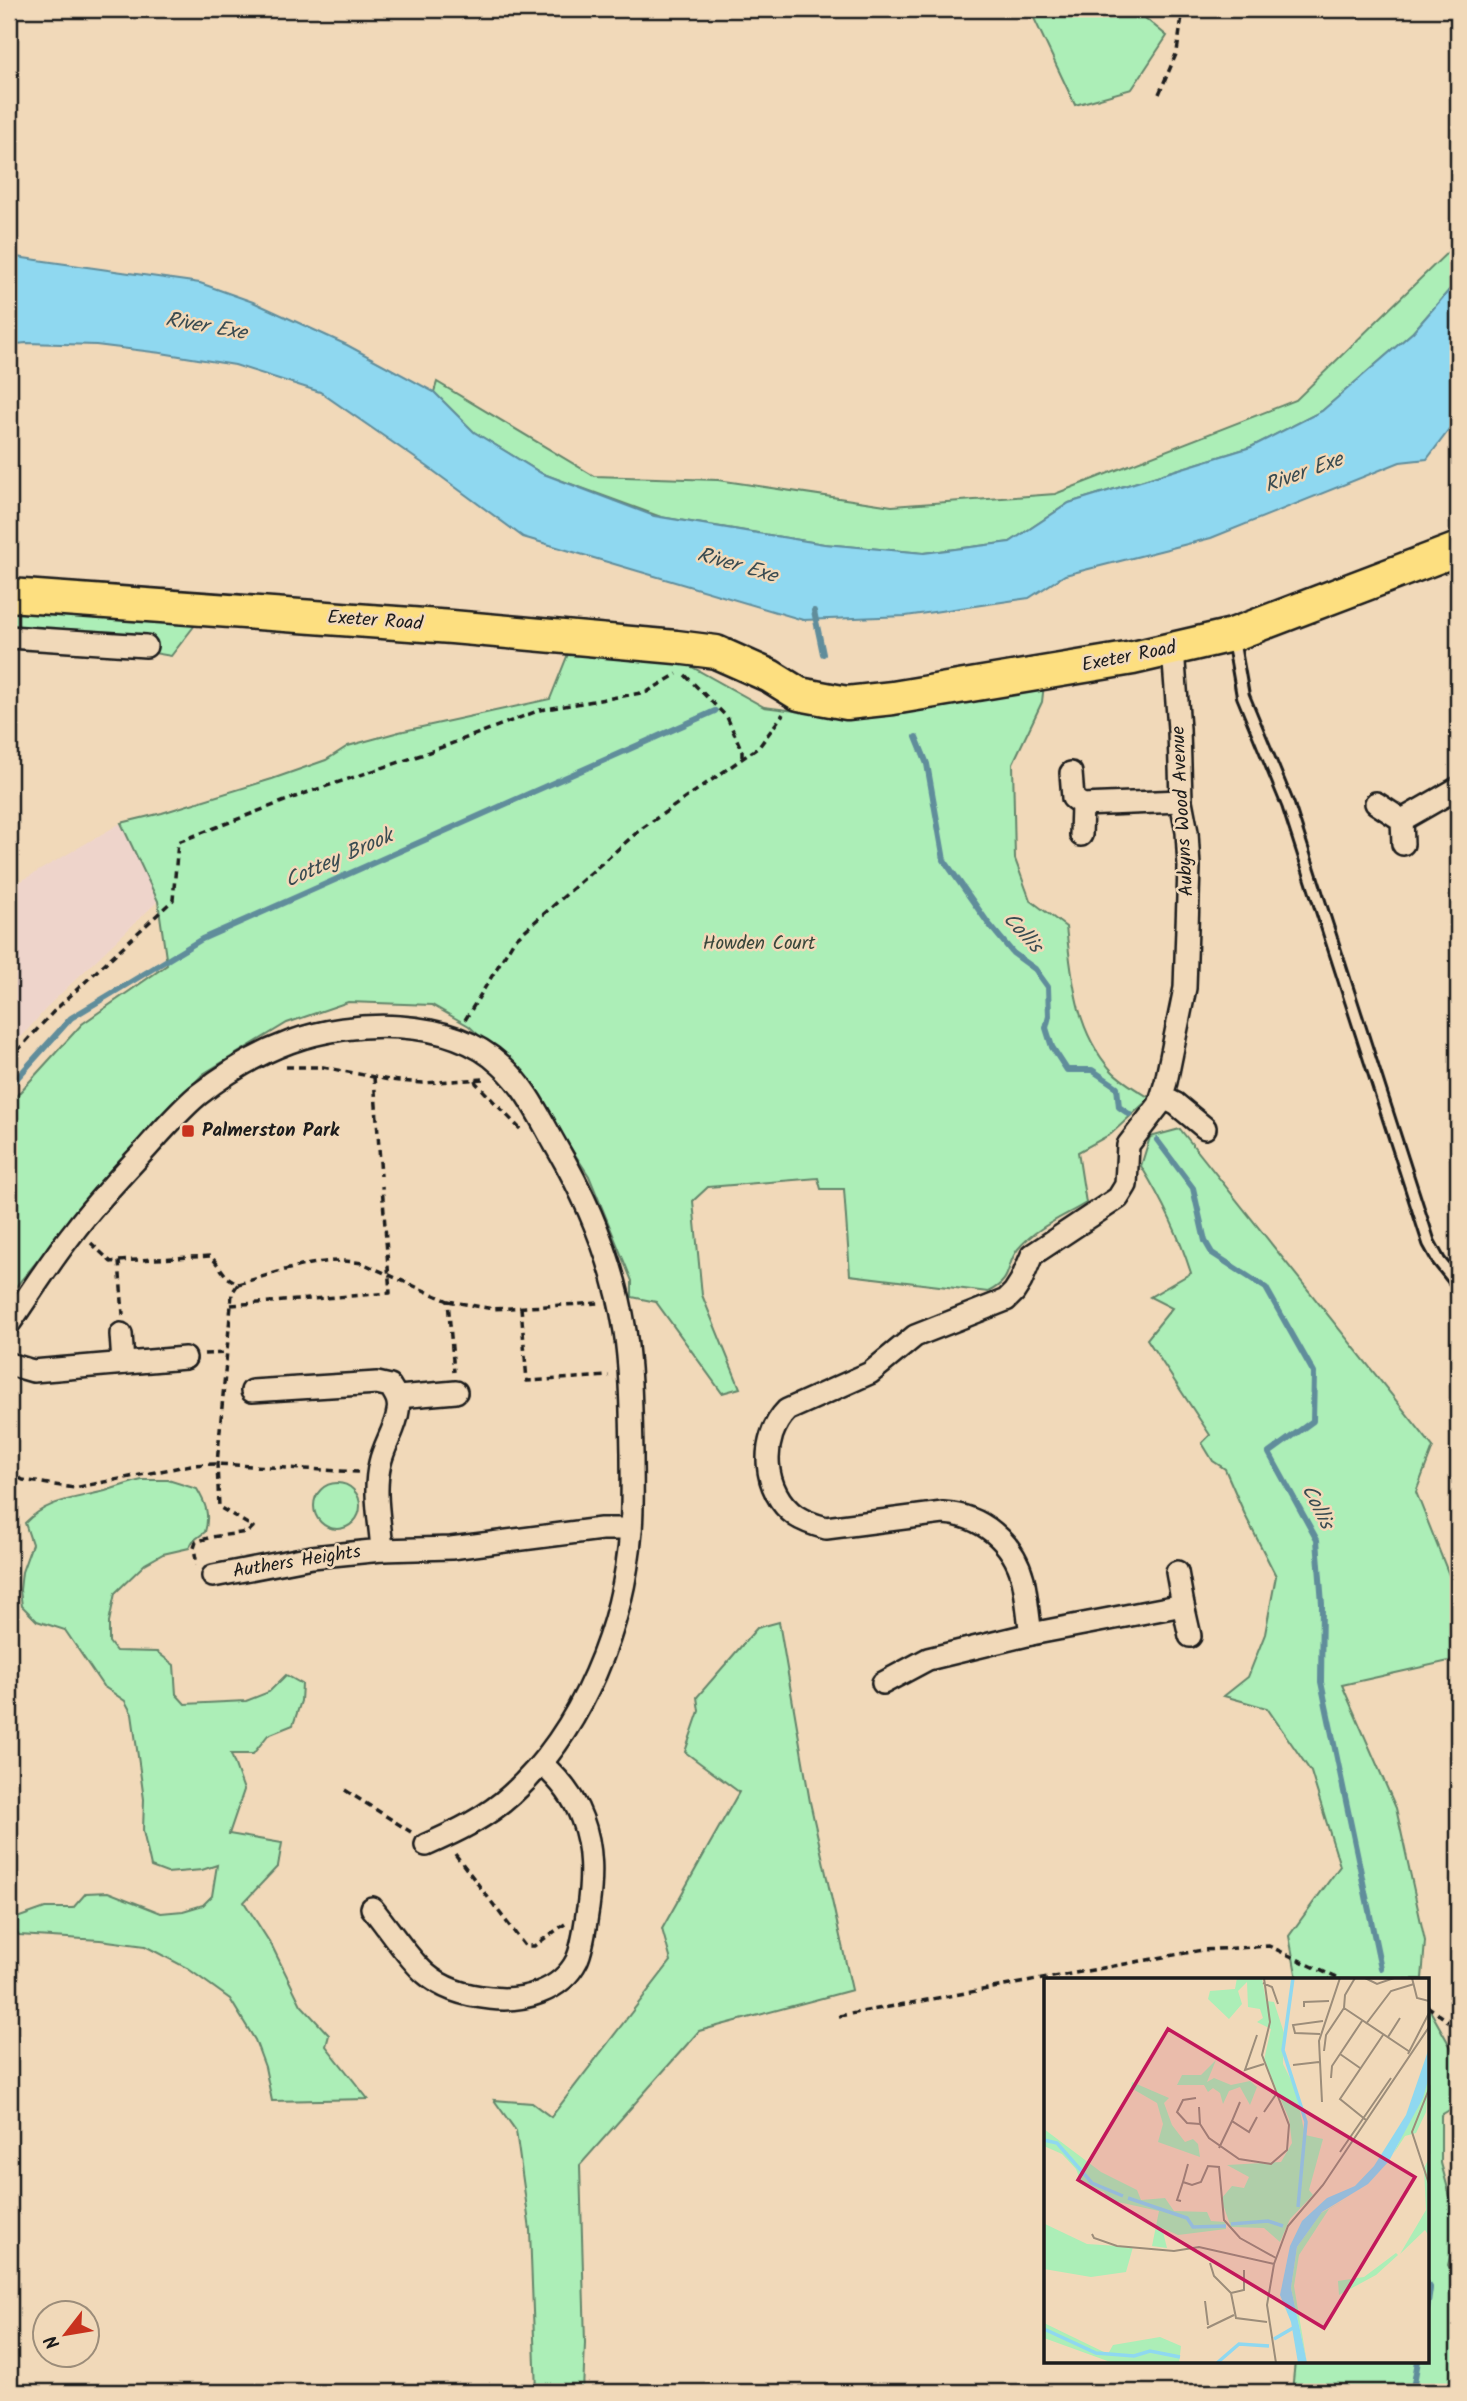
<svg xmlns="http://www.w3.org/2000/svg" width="1467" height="2401" viewBox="0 0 1467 2401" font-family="Kalam,sans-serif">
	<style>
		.built { fill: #eed4cb }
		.green { fill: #aceeb7; stroke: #64856a; stroke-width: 2 }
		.water { fill: #8fd8f0; stroke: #618d9b; stroke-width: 2 }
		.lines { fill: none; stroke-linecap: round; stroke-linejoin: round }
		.stream { stroke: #618d9b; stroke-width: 6 }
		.service-casing { stroke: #1c1c1c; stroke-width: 16 }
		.minor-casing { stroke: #1c1c1c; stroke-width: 26 }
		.primary-casing { stroke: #1c1c1c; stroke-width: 37 }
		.path { stroke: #1c1c1c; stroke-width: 3.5; stroke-dasharray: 7 5; stroke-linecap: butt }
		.service { stroke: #f1d9b9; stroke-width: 10 }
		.minor { stroke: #f1d9b9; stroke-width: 21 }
		.primary { stroke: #fddf80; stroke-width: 32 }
		.poi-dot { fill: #c8321e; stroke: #f1d9b9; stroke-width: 2.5 }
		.labels { text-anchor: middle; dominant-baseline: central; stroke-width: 5; stroke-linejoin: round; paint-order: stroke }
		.street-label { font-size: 19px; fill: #1c1c1c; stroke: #f1d9b9 }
		.park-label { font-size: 19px; fill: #39463b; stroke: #f1d9b9 }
		.poi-label { font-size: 19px; font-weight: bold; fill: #1c1c1c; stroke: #f1d9b9; text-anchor: start }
		.water-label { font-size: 21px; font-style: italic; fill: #394b51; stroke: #f1d9b9 }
		.inset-river { fill: none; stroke: #8fd8f0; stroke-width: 3.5 }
		.inset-road { fill: none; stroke: #9c8d7a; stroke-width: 2 }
		.view { fill: #c2185b; fill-opacity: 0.15; stroke: #c2185b; stroke-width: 3.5 }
		.inset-edge { fill: none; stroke: #1c1c1c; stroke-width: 3.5 }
	</style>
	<rect width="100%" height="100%" fill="#f1d9b9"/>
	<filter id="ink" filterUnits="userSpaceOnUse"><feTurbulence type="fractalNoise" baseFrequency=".0143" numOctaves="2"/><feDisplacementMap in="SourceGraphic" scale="14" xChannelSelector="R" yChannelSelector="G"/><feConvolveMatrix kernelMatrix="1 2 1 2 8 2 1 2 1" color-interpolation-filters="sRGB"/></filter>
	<g filter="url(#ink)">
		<path class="built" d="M121,823L158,901L51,1003L9,1051V888Z"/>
		<g class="green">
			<path d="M1024,9H1134L1167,36L1132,89L1075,105L1034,18Z"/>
			<path d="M1458,242V280L1413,332L1322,411L1251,447L1069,503L1010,542L924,553L824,544L661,517L541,473L474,432L434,392L437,382L594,476L718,480L892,506L1055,494L1296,400Z"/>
			<path d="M9,606L195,619V625L171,656L9,628Z"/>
			<path d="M568,654L674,657L764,707L835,716L1044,684L1042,702L1013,763L1015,859L1030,900L1066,927C1072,978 1075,1030 1111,1070C1121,1081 1137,1090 1150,1098L1111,1134L1078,1152L1086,1203C1063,1217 1035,1228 1018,1249C1004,1267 1015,1278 988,1292L850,1275L844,1189H821L818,1178L708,1187L693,1201L702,1295L740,1388L722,1393L656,1302L632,1297V1281L589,1176L526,1080L469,1026L432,1005L348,1002L287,1023L203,1074L128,1152L9,1295V1104L82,1024L167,965L158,901L121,823L162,813L272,779L326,760L348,746L399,732L550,699Z"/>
			<path d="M1180,1129L1433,1447L1416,1492L1455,1590L1458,1589V1659L1342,1685L1396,1808L1425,1941L1422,1979H1297L1289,1936L1340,1866L1311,1772L1267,1708L1224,1696L1248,1677L1265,1634L1276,1576L1246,1517L1225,1469L1213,1461L1202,1443L1210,1435L1147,1339L1172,1308L1150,1297L1191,1273C1179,1235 1162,1200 1141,1166L1150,1137Z"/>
			<path d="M142,1480H168L197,1489C206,1504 210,1515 205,1532L193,1541L189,1548L163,1554L145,1564L115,1593L109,1622V1642L116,1651L157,1652L174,1665L176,1694L185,1704L246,1701L269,1692L286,1675L302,1684L301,1701L293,1725L268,1735L253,1754H231L244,1790L229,1834L282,1843L278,1866L244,1902L272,1946L301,2005L329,2035L326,2046L368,2099L272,2101L265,2067L255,2040L230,1999L187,1968L145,1946L100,1940L19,1935L13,1926L14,1919L45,1908H73L86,1893L108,1892L161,1913L183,1911L203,1905L212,1896L217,1865L202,1870L167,1873L151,1867L143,1831L144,1799L132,1714L125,1701L103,1686L65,1630L37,1621L22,1606L20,1590L22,1572L32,1544L25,1523C48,1499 75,1499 105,1491C117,1487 129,1483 142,1480Z"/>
			<circle cx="337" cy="1506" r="23"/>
			<path d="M779,1622L810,1802L852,1990L699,2031L580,2165L585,2343L583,2392H536L530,2230L516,2131L494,2100L532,2103L551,2117L671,1961L662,1929L739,1792L685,1752L699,1711L697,1697L757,1628Z"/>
			<path d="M1427,2005L1458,2060V2105L1441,2115V2163L1458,2226L1448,2265L1458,2281V2390L1457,2392H1292L1295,2361H1427Z"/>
		</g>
		<path class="water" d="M9,256L200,283L253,302L347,345L434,392L474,432L541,473L654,516L824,544L924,553L1010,542L1069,503L1251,447L1322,411L1413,332L1458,280V418L1427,459L1400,462L1211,538L1065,575L1029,598L906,616L803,620L523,537L428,467L320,392L235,365L161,353L96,345L26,343L9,345Z"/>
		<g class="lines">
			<g class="stream">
				<path d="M814,611L823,654"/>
				<path d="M916,737L927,764L944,860L988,923L1013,953L1035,969L1048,987L1049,1016L1046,1028L1052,1047L1067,1070H1092L1117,1087L1119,1107L1129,1114"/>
				<path d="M9,1087L71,1018L202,939L715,711"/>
				<path d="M1157,1140L1193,1188L1205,1241L1212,1253L1266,1288L1314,1373L1313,1421L1269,1453L1317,1540L1322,1604L1321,1682L1381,1968"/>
				<path d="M1427,2284L1430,2289L1427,2310"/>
				<path d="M1410,2392L1414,2383L1418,2361"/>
			</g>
			<defs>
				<path id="service" d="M1233,639L1243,696L1288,805L1429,1243L1439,1261L1458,1285"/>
				<g id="minor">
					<path d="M9,637L146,646"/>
					<path d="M1071,773L1073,798L1082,805L1081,835"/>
					<path d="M1376,803L1402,820L1403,844"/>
					<path d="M1082,805L1181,801"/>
					<path d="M1402,820L1458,788"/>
					<path d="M1162,1097L1176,1104L1205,1128"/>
					<path d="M9,1324C31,1292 51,1260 75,1230C96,1202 121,1176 145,1150C162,1131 179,1111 198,1095C226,1073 257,1054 290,1042C353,1019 450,1017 501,1065C526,1087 540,1118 556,1146C589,1203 615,1267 625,1331C631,1371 631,1413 632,1453C632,1479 633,1504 631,1530C624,1625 583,1730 511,1795C487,1817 456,1832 426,1845"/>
					<path d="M121,1334L123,1363"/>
					<path d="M9,1364L33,1371L185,1358"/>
					<path d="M398,1397L456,1392"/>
					<path d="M382,1550L451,1548L601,1529H631"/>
					<path d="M213,1576L312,1557L382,1550C380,1520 373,1492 380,1463C384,1445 396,1428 398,1411C400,1401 395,1394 390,1386L377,1383L252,1391"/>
					<path d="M1183,1605L1190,1636"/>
					<path d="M1031,1634L1183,1605L1177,1572"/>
					<path d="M883,1683L928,1659L1031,1634C1028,1616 1027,1597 1023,1579C1013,1541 981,1515 943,1513L826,1528C815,1525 805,1522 796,1516C762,1492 759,1438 787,1410L870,1373L915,1336L1006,1300L1014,1292L1021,1281L1032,1255L1118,1198L1126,1185L1128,1145L1159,1105L1166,1082L1185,988L1189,867L1187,832L1181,801L1179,729L1173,649"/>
					<path d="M372,1908C387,1926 409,1960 426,1974C443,1989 468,1996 490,1998C522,2002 561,1992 577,1960C584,1944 585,1925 588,1908C592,1878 593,1848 582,1819C574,1797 559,1779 542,1764"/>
				</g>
				<path id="primary" d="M9,595L452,627L676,647L716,652L770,676L799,694L847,703L893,698L1133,658L1232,635L1458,549"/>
			</defs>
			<use href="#service" class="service-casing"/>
			<use href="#minor" class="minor-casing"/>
			<use href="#primary" class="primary-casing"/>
			<g class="path">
				<path d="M1168,9L1182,16"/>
				<path d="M1159,94L1177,52L1182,16L1186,9"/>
				<path d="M685,675L727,717L742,751V757"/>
				<path d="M465,1020L514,940L641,829L759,747L783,714"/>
				<path d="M9,1060L55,1010L173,900L178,842L303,794L421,755L540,710L647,692L677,674"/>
				<path d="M286,1067H323L389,1080L423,1083L483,1079"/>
				<path d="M374,1077L381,1176"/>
				<path d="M475,1080L476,1083L523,1132"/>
				<path d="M91,1243L111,1262L119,1261L123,1315"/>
				<path d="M119,1261L211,1256L227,1277L238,1284L232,1293L231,1305L217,1464L219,1507L253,1527L248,1532L211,1537L196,1542L194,1548L197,1565"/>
				<path d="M238,1284C277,1273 321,1255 362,1263L448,1301L454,1372"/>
				<path d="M448,1301L493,1309L599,1303"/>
				<path d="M231,1305L390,1293L382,1186"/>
				<path d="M521,1307L527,1381L609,1376"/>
				<path d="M204,1354L226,1353"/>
				<path d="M9,1472L23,1480L74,1488L191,1465L217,1464L358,1472"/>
				<path d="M345,1790L411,1832"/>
				<path d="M455,1854L525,1946H534L565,1924"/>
				<path d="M1427,2006L1458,2028"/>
				<path d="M839,2016L1202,1950L1269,1946L1339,1979"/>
			</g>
			<use href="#service" class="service"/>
			<use href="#minor" class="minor"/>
			<use href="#primary" class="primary"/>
		</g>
	</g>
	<rect class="poi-dot" x="181" y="1124" width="14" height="14" rx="3.5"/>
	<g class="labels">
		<g class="street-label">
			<text transform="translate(375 621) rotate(4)">Exeter Road</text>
			<text transform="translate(1129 657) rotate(-11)">Exeter Road</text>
			<text transform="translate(1183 811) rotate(-93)">Aubyns Wood Avenue</text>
			<text transform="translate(297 1562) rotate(-9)">Authers Heights</text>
		</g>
		<g class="park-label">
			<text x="759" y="944">Howden Court</text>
		</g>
		<g class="poi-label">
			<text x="202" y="1131">Palmerston Park</text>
		</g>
		<g class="water-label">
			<text transform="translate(206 327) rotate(10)">River Exe</text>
			<text transform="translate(1304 473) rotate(-20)">River Exe</text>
			<text transform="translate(737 566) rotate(16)">River Exe</text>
			<text transform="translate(339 859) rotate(-24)">Cottey Brook</text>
			<text transform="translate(1022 933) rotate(47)">Collis</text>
			<text transform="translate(1317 1507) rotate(63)">Collis</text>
		</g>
	</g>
	<g transform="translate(1044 1978)">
		<rect width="385" height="385" fill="#f1d9b9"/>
		<path d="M193,0H218L222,23L230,24L240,55L239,86L251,110L261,157L279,161L265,212L269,217L246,241L236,264L220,250L187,249L177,221L188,208L200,210L205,199L183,187L237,184L248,165L245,141L220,82L227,51L213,44L219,40L216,31L204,29L203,4L194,13L198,26L185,41L164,21L166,13L191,11ZM172,82L163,104L170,100L187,107L206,103L213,109L206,127L196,109L185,113L179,126L176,115L169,110L164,114L160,107H133L138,97H157ZM385,99L382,134L372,155L361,158L350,175ZM88,104L125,120L120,125L128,147L141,164L149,161L154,166L156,179L114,164L119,146L113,125L87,110ZM0,151L57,194L93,212L97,222L121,220L130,233L163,234L167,243L181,244L182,251L134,257L118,250L123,270L108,268L115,233L65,222L60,214L38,206L32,191L18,176L0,168ZM385,180V258L381,252L356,276L382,232L380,190ZM304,220L285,231L255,277L250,308L263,385L247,310L253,269L277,235ZM1,246L43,266L89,269L82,294L47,299L0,291ZM352,275L354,277L332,297L295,317L294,303L320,299ZM0,345L64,376L69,367L116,359L137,368L135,385H69L0,360Z" fill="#aceeb7"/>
		<path d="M385,70V99L379,120L345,183L324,206L278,234L253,269L247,310L263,385H254L247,344L236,317L246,268L258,243L283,220L311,208L330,188L362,137Z" fill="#8fd8f0"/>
		<path class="inset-river" d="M249,0L239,72L262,144L254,229M0,162L13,165L48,205L79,218M84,220L143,240L149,249L182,248M187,246L224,243L239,248M0,351L52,375L90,378L106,373L136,379M230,361L249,350M173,385L195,366L225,368"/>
		<path class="inset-road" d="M321,0L333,6L350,0M368,0L373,20L385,23M219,5L228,9L234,26M260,29V24L285,23M300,30L366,74M300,30L301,17L311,0M322,46L347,13L370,6M276,56L251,55L249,47L279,43M213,57L201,92L220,86M344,59L356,40M280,73L282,57L300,30M296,76L316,90M364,76L385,35M249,87L275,84M287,100L288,88L318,43M385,111L368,154L385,206M152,120L139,122L133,134L143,145L156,146M196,124L188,143L205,154L213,139M278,124L275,63L296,0M155,129L156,146L165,160L195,181L227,186L243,172L245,147L218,77L226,44L220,0M220,134L233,115M322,142L296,121L339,57M175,170L188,143M296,174L347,100M144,186L139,204L148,207L157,204L164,188L175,189L180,242L196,260L232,280M137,223L133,222L139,204M48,256L50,260L73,268L130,273L155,269L230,286M166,285L170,298L187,315L192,340L223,344M187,315L200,312V292M161,323L164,347M163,350L190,337M232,385L223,327L230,286L244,248L279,207L385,49"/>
		<path class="view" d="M124,51L371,199L280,350L34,202Z"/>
		<rect width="385" height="385" class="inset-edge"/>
	</g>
	<rect width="1467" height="2401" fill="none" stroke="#f1d9b9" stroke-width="35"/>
	<rect x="18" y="18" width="1432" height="2366" fill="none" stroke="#1c1c1c" stroke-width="2.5" filter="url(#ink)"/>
	<g transform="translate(66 2334) rotate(239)"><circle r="33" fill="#f1d9b9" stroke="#9c8d7a" stroke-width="2"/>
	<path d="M0-5L12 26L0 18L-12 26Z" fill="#c8321e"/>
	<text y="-10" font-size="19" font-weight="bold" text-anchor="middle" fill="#1c1c1c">N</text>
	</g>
</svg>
